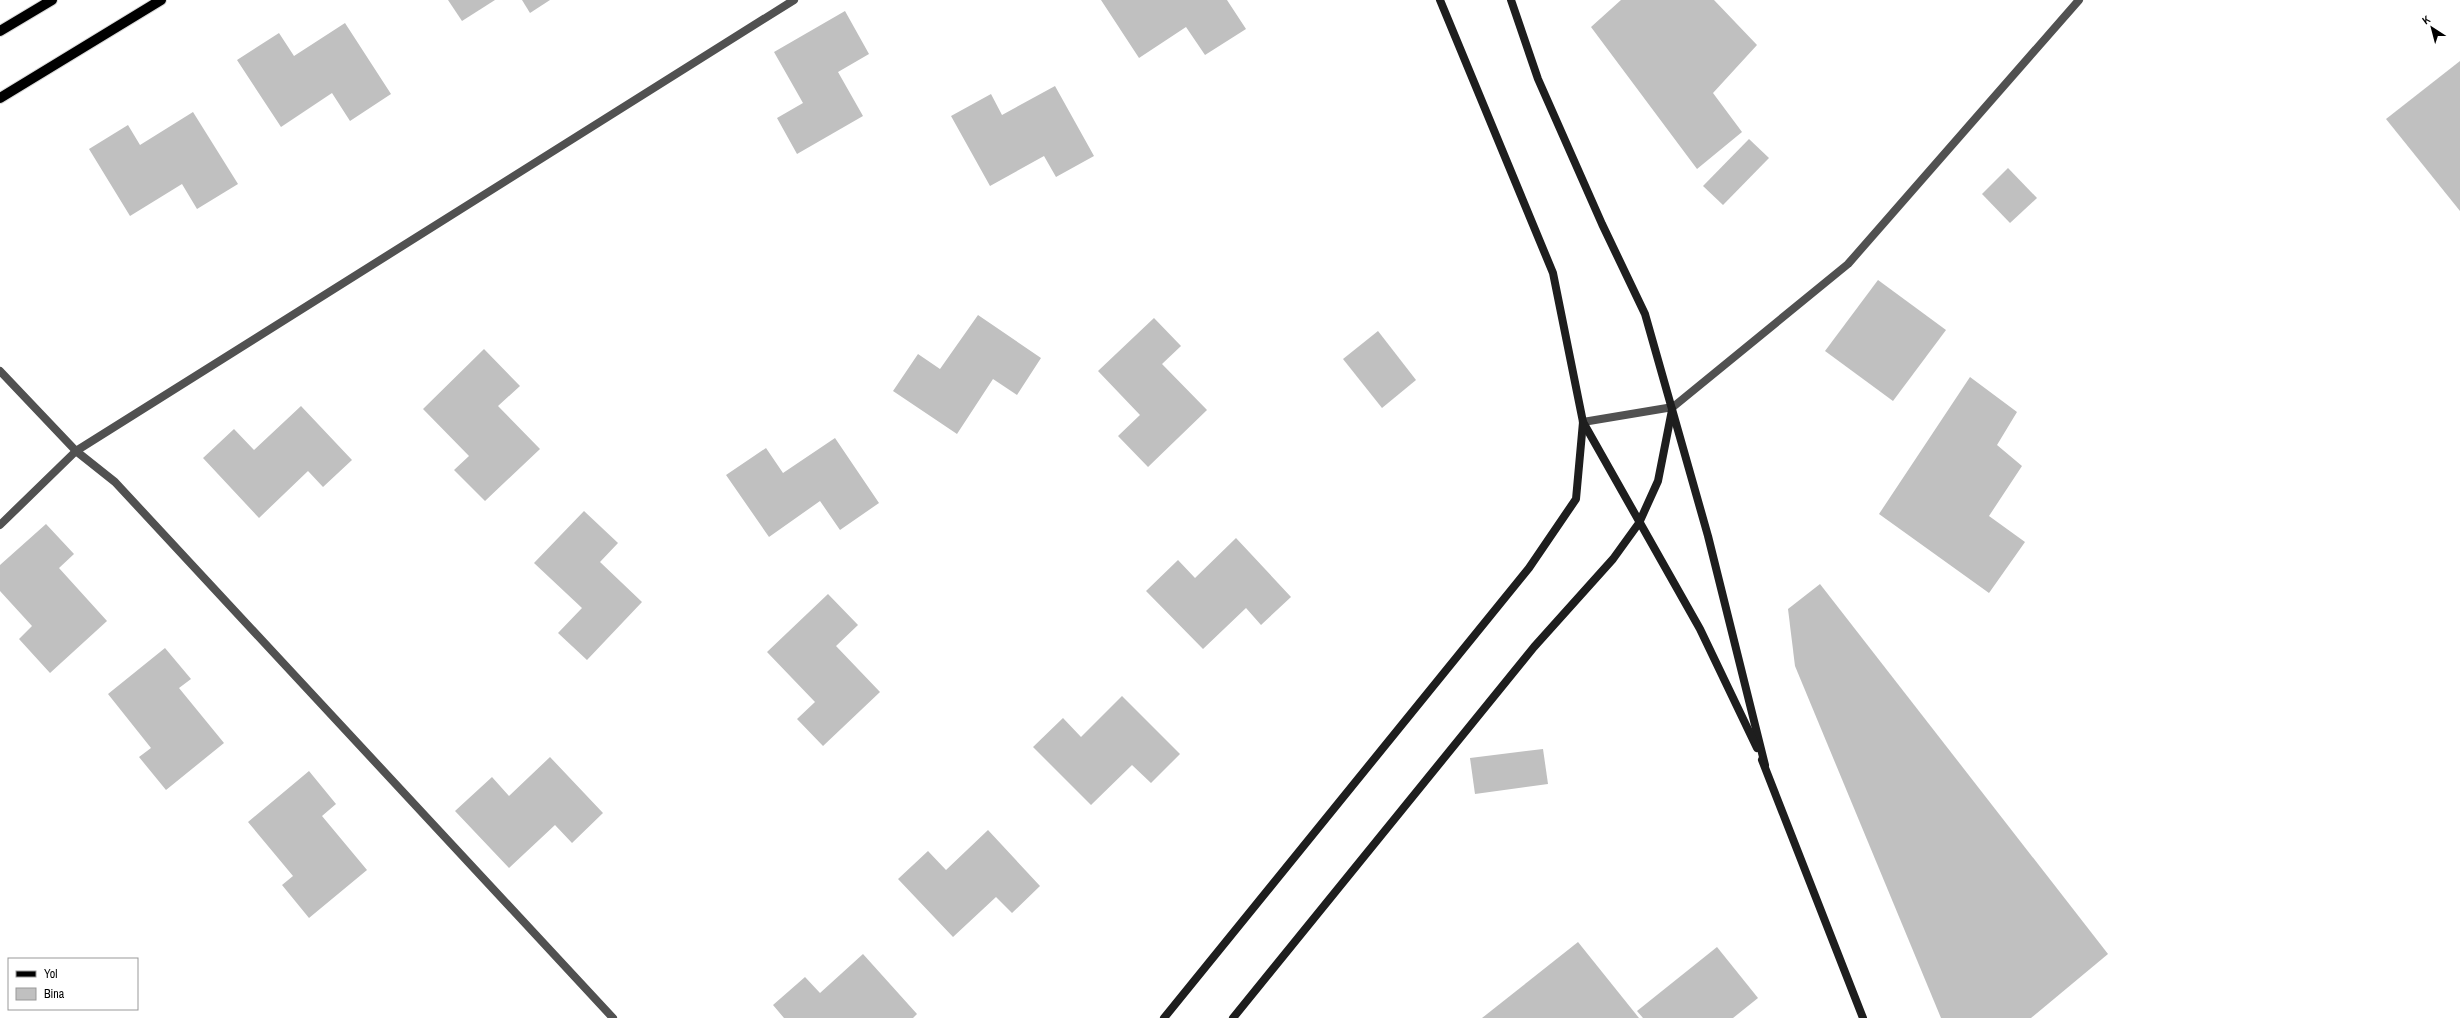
<svg xmlns="http://www.w3.org/2000/svg" width="2460" height="1018" viewBox="0 0 2460 1018" font-family="'Archivo Narrow',sans-serif">
	<style>
		.building { fill: #c0c0c0 }
		.lines { fill: none; stroke-linecap: round; stroke-linejoin: round }
		.primary-casing { stroke: #dbdbdb; stroke-width: 12 }
		.street { stroke: #515151; stroke-width: 8 }
		.secondary { stroke: #1e1e1e; stroke-width: 8 }
		.primary { stroke: #000; stroke-width: 10 }
	</style>
	<rect width="100%" height="100%" fill="#fff"/>
	<g class="building">
		<path d="M448,0H495L462,21Z"/>
		<path d="M522,0H550L530,13Z"/>
		<path d="M1101,0H1227L1246,29L1205,55L1186,27L1139,58Z"/>
		<path d="M1621,0H1714L1757,45L1713,93L1742,132L1697,169L1591,27Z"/>
		<path d="M845,11L869,54L838,72L863,116L797,154L777,118L803,103L774,52Z"/>
		<path d="M345,23L391,94L350,121L332,93L281,127L237,60L279,33L294,56Z"/>
		<path d="M2460,61V211L2386,119Z"/>
		<path d="M1055,86L1094,156L1056,177L1044,156L990,186L951,116L991,94L1002,115Z"/>
		<path d="M193,112L238,184L197,209L182,184L130,216L89,149L128,125L140,145Z"/>
		<path d="M1749,139L1769,158L1723,205L1703,186Z"/>
		<path d="M2008,168L2037,198L2010,223L1982,194Z"/>
		<path d="M1878,280L1946,330L1893,401L1825,351Z"/>
		<path d="M978,315L1041,358L1017,395L993,379L957,434L893,391L918,354L940,369Z"/>
		<path d="M1154,318L1181,346L1162,364L1207,410L1148,467L1118,436L1140,415L1098,371Z"/>
		<path d="M1378,331L1416,380L1382,408L1343,359Z"/>
		<path d="M484,349L520,386L498,406L540,449L485,501L454,470L469,456L423,409Z"/>
		<path d="M1970,377L2017,412L1997,445L2022,466L1989,516L2025,542L1989,593L1879,514Z"/>
		<path d="M301,406L352,460L323,487L308,471L259,518L203,458L234,429L254,450Z"/>
		<path d="M835,438L879,503L840,530L820,501L769,537L726,475L766,448L783,473Z"/>
		<path d="M584,511L618,543L600,562L642,602L587,660L558,633L582,608L534,563Z"/>
		<path d="M46,524L74,554L59,568L107,621L50,673L19,639L32,626L0,591V565Z"/>
		<path d="M1236,538L1291,597L1261,625L1246,608L1203,649L1146,591L1178,560L1195,578Z"/>
		<path d="M1820,584L2108,954L2031,1018H1941L1795,666L1788,609Z"/>
		<path d="M828,594L858,625L836,646L880,692L823,746L797,719L815,702L767,652Z"/>
		<path d="M165,648L191,679L179,688L224,743L166,790L139,757L151,748L108,694Z"/>
		<path d="M1122,696L1180,754L1151,783L1132,765L1091,805L1033,747L1063,718L1081,737Z"/>
		<path d="M1543,749L1548,784L1475,794L1470,758Z"/>
		<path d="M550,757L603,813L572,843L555,825L509,868L455,811L492,777L509,796Z"/>
		<path d="M309,771L336,804L322,816L367,870L309,918L282,885L293,876L248,822Z"/>
		<path d="M988,830L1040,886L1012,913L996,897L953,937L898,879L928,851L946,870Z"/>
		<path d="M1578,942L1639,1018H1482Z"/>
		<path d="M1717,947L1758,998L1733,1018H1643L1637,1011Z"/>
		<path d="M863,954L917,1014L913,1018H784L773,1005L805,977L820,993Z"/>
	</g>
	<g class="lines">
		<defs>
			<g id="primary">
				<path d="M0,31L52,0"/>
				<path d="M0,98L161,0"/>
			</g>
		</defs>
		<use href="#primary" class="primary-casing"/>
		<g class="street">
			<path d="M0,371L76,451L115,482L613,1018"/>
			<path d="M1583,422L1673,407L1848,264L2079,0"/>
			<path d="M0,525L76,451L794,0"/>
		</g>
		<g class="secondary">
			<path d="M1511,0L1538,79L1602,224L1645,314L1708,536L1765,765"/>
			<path d="M1583,422L1700,629L1757,748"/>
			<path d="M1762,760L1863,1018"/>
			<path d="M1164,1018L1529,568L1576,499L1583,422L1553,273L1440,0"/>
			<path d="M1233,1018L1534,647L1613,559L1639,523L1658,481L1672,410"/>
		</g>
		<use href="#primary" class="primary"/>
	</g>
	<rect x="8" y="958" width="130" height="52" fill="#ffffff" stroke="#999999"/>
	<rect x="16" y="971" width="20" height="6" fill="#000000" stroke="#999999"/>
	<text x="44" y="978" font-size="12" fill="#000000">Yol</text>
	<rect x="16" y="988" width="20" height="12" fill="#c0c0c0" stroke="#999999"/>
	<text x="44" y="998" font-size="12" fill="#000000">Bina</text>
	<g transform="translate(2432 28) rotate(324)" stroke="#ffffff" stroke-width="3" paint-order="stroke">
	<path d="M0-3L7 15L0 10L-7 15Z" fill="#000000"/>
	<text y="-6" font-size="11" font-weight="bold" text-anchor="middle" fill="#000000">K</text>
	</g>
</svg>
